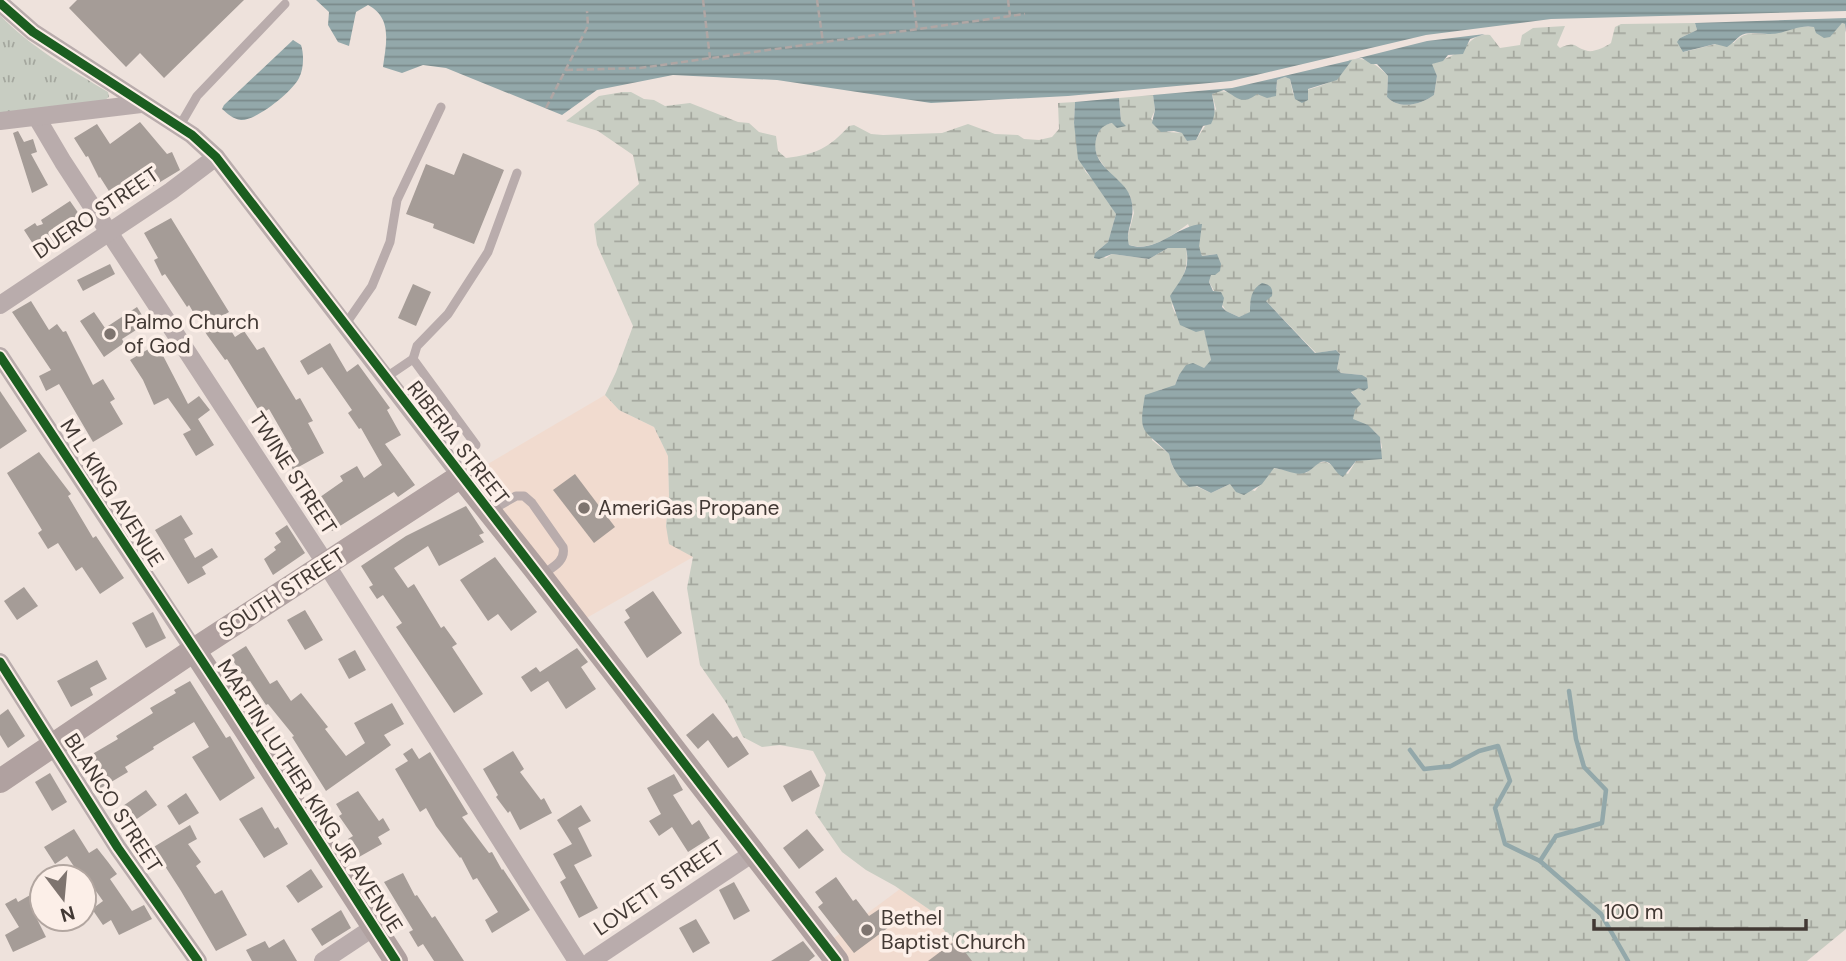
<svg xmlns="http://www.w3.org/2000/svg" width="1846" height="961" viewBox="0 0 1846 961" font-family="'DM Sans',sans-serif">
	<style>
		.built { fill: #f1dbcf }
		.wetland { fill: url(#wetland-marsh) }
		.park { fill: url(#park-tufts) }
		.water { fill: url(#water-rules) }
		.lines { fill: none; stroke-linecap: round; stroke-linejoin: round }
		.stream { stroke: #93a8aa; stroke-width: 4.5 }
		.building { fill: #a59c97 }
		.path { stroke: #b0a6a4; stroke-width: 2.5; stroke-dasharray: 7 3.5; stroke-linecap: butt }
		.lane { stroke: #b9acac; stroke-width: 9 }
		.street { stroke: #b9acac; stroke-width: 18 }
		.secondary { stroke: #b0a1a0; stroke-width: 24 }
		.cycleway-casing { stroke: #fcefe8; stroke-width: 13 }
		.cycleway { stroke: #1b5e20; stroke-width: 9 }
		.poi-dot { fill: #7e746f; stroke: #fcefe8; stroke-width: 2.5 }
		.labels { text-anchor: middle; dominant-baseline: central; stroke-width: 7; stroke-linejoin: round; paint-order: stroke }
		.street-label { font-size: 21px; fill: #423934; stroke: #fcefe8 }
		.poi-label { font-size: 21px; fill: #423934; stroke: #fcefe8; text-anchor: start }
	</style>
	<defs>
		<pattern id="wetland-marsh" width="20" height="14" patternUnits="userSpaceOnUse" patternTransform="scale(1.75)"><rect width="20" height="14" fill="#c8cdc2"/><path d="M1 5h8M5 5V1M11 12h8M15 12V8" fill="none" stroke="#a4a79e"/></pattern>
		<pattern id="park-tufts" width="24" height="20" patternUnits="userSpaceOnUse" patternTransform="scale(1.75)"><rect width="24" height="20" fill="#c8cdc2"/><path d="M3 7l-1-3M5 7V3M7 7l1-3M15 17l-1-3M17 17v-4M19 17l1-3" fill="none" stroke="#a4a79e"/></pattern>
		<pattern id="water-rules" width="6" height="5" patternUnits="userSpaceOnUse" patternTransform="scale(1.75)"><rect width="6" height="5" fill="#93a8aa"/><path d="M0 2.5h6" fill="none" stroke="#7a8a8b"/></pattern>
	</defs>
	<rect width="100%" height="100%" fill="#eee2dc"/>
	<g class="built">
		<path d="M605,395L619,410L654,427L668,456L669,496L666,526L693,557L583,620L469,475Z"/>
		<path d="M900,889L930,910L966,961H846L830,941Z"/>
	</g>
	<path class="wetland" d="M1695,23L1697,30L1680,38L1684,52L1716,44L1734,43C1744,30 1755,34 1770,34C1779,34 1788,28 1798,27C1812,25 1829,32 1842,23L1845,24L1846,929L1807,961H966L930,910L895,886L866,870L842,852L815,813L826,775L813,751L780,745L762,747L743,737L727,704L700,665L687,588L693,557L669,544L666,526L669,496L668,456L654,427L619,410L605,395L616,372L633,326L597,245L594,224L639,184L633,155L598,131L566,121L599,96L623,92H631L644,99L654,100L665,106L690,103L738,122L749,123L759,132L776,136L778,151L786,158C817,154 829,148 849,126L854,125L871,134L883,135L942,133L968,124L995,134L1018,135L1024,139L1039,140L1052,137L1059,129L1058,103L1075,102L1074,123L1085,171L1099,187L1116,214L1108,242L1095,253L1106,258L1112,254L1149,259L1168,248H1186C1190,271 1178,285 1172,306L1175,313L1204,330L1209,346L1211,361L1204,368L1179,375L1175,385L1168,389H1161L1152,440L1169,454C1173,479 1190,483 1211,493L1230,484L1255,491L1273,468L1306,473L1318,463L1326,462L1348,474L1356,461L1382,448C1381,429 1366,427 1352,419L1355,397L1351,391L1359,388L1362,375L1341,373L1337,369L1340,354L1336,350L1316,353L1266,301L1250,303L1251,312L1239,317L1226,311L1209,282L1216,254L1202,256L1188,224C1171,237 1150,251 1129,245L1127,239L1134,213L1130,195L1111,176L1097,156L1094,145L1099,131L1104,125L1121,121L1119,98L1153,95L1155,110L1151,119L1168,132L1183,133L1187,141L1196,140L1216,109L1212,94L1217,91L1257,94L1277,89V80L1285,77L1290,79L1293,94C1314,87 1341,85 1349,60C1366,56 1376,64 1388,76L1387,97C1399,110 1421,105 1434,95L1437,76L1431,64C1442,61 1457,54 1466,46C1474,38 1477,34 1490,35L1500,48L1520,45L1522,35L1533,28L1565,26L1557,45L1560,48C1578,40 1573,48 1588,51C1595,52 1605,47 1611,43L1615,27L1621,24Z"/>
	<path class="park" d="M0,15C30,47 70,69 108,92L109,97L104,101L0,113Z"/>
	<g class="water">
		<path d="M316,0H1846V11L1551,19L1426,35L1231,81L1068,96L931,103L777,80L673,75L597,90L562,115L446,68L423,65L402,73L383,67C386,44 393,18 368,5L356,12L349,46L338,42L328,25L329,12Z"/>
		<path d="M1846,18V33L1845,24L1842,23L1830,37L1824,38L1816,33L1814,27C1797,24 1784,35 1768,34C1760,34 1748,31 1740,36C1735,40 1732,44 1727,47L1715,44L1683,52L1677,42L1680,38L1697,30L1695,23Z"/>
		<path d="M1485,34L1470,39L1463,54L1448,55L1443,61L1432,64L1437,76L1434,95C1421,105 1399,110 1387,97L1388,76L1377,64H1371L1362,58L1355,59L1427,41Z"/>
		<path d="M293,40L301,45C304,54 304,68 299,78C293,91 256,121 241,120C233,119 228,114 222,109L224,105Z"/>
		<path d="M1352,60L1337,80L1308,89V100L1302,103L1295,99L1290,79L1285,77L1277,80L1276,96L1267,98L1257,94C1242,106 1237,97 1224,90L1212,94C1214,106 1217,112 1211,124L1203,126L1196,140L1187,141L1182,133L1174,131L1161,132L1152,123L1155,110L1153,95L1232,88Z"/>
		<path d="M1119,98L1121,121L1126,126L1117,128L1112,123C1104,125 1100,128 1097,136C1087,166 1123,176 1130,196C1138,218 1124,229 1129,245C1157,254 1177,225 1202,224L1199,247L1202,256L1217,254L1221,264L1220,271L1215,275H1211L1209,282L1213,291L1221,292L1224,298L1222,307L1226,311L1239,317L1250,312C1250,299 1251,289 1262,283C1271,285 1273,288 1272,296L1266,301L1315,353L1336,350L1340,354L1337,369L1341,373L1362,375L1367,378L1368,388L1364,391L1359,388L1351,392L1361,404L1355,410L1353,419L1368,425L1380,437L1382,459L1356,461L1343,477C1336,474 1333,464 1327,462C1319,459 1314,469 1307,472C1297,477 1284,469 1274,468L1262,484L1244,495L1236,492L1230,484L1211,493L1197,486L1189,487C1179,478 1171,467 1169,454C1143,427 1138,436 1145,395L1175,385L1179,375L1186,365L1193,363L1204,368L1211,360L1204,330L1196,332L1180,325L1170,296C1181,279 1191,270 1186,248H1168L1149,259L1112,254L1099,259L1094,258L1095,253L1108,242L1116,214L1078,159L1074,123L1075,102Z"/>
	</g>
	<g class="lines">
		<g class="stream">
			<path d="M1569,691L1576,739L1584,767L1606,790L1602,823L1556,836L1540,861L1601,914L1628,961"/>
			<path d="M1410,750L1424,769L1451,766L1479,751L1498,746L1510,781L1495,808L1505,844L1540,861"/>
		</g>
	</g>
	<g class="building">
		<path d="M77,0H244L164,78L140,53L126,67L69,8Z"/>
		<path d="M140,122L167,154L172,152L180,170L119,207L100,177L99,178L88,156L86,157L74,138L97,124L110,144Z"/>
		<path d="M18,131L24,142L33,139L37,152L31,154L48,185L32,193L13,133Z"/>
		<path d="M463,153L504,170L474,244L433,228L434,224L406,214L426,164L454,175Z"/>
		<path d="M70,201L86,224L57,244L59,247L42,258L24,230L35,223L37,226L43,224L41,220Z"/>
		<path d="M171,218L229,312L222,316L235,337L244,331L257,350L264,347L296,400L300,398L313,421L308,423L324,453L293,470L285,453L292,449L269,409L261,414L227,359L225,360L207,335L189,305L187,307L165,274L162,276L154,260L158,258L144,233Z"/>
		<path d="M110,264L115,274L83,291L77,280Z"/>
		<path d="M413,284L431,292L416,326L398,318Z"/>
		<path d="M31,301L49,330L57,324L63,332L66,331L93,385L103,379L115,399L110,402L123,424L93,442L59,384L46,391L39,376L51,370L12,312Z"/>
		<path d="M137,307L147,323L122,339L124,343L104,357L80,321L94,312L105,328Z"/>
		<path d="M330,343L347,372L358,364L390,408L387,410L401,435L385,444L415,485L398,497L394,492L332,531L313,502L343,481L340,476L357,466L364,478L382,465L361,428L359,429L348,413L352,410L322,367L308,375L300,361Z"/>
		<path d="M157,344L188,404L199,396L210,410L198,419L214,445L196,456L183,434L191,430L168,398L154,405L143,380L130,360Z"/>
		<path d="M0,391L27,431L0,449Z"/>
		<path d="M39,452L71,494L68,496L93,538L96,536L124,578L100,594L82,567L76,571L58,543L48,549L38,533L42,530L7,473Z"/>
		<path d="M575,474L615,527L594,543L553,490Z"/>
		<path d="M466,506L484,533L479,535L484,542L439,566L428,546L394,568L408,588L414,584L441,628L444,626L457,644L452,647L483,694L454,713L396,627L402,623L383,595L377,599L369,587L373,585L361,566L406,536Z"/>
		<path d="M181,515L193,534L184,539L195,558L212,548L218,557L202,567L206,574L188,584L155,530Z"/>
		<path d="M287,525L305,553L273,575L264,559L276,550L274,547L281,542L275,533Z"/>
		<path d="M495,557L537,612L511,631L498,614L488,621L460,580Z"/>
		<path d="M24,587L38,606L17,620L4,601Z"/>
		<path d="M653,591L682,633L647,658L624,622L630,618L625,610Z"/>
		<path d="M305,610L323,640L305,650L287,620Z"/>
		<path d="M153,612L166,638L146,648L132,623Z"/>
		<path d="M246,646L270,684L277,680L291,701L301,693L328,727L325,729L346,756L365,743L354,723L392,703L404,724L384,735L391,745L326,791L292,737L294,736L268,704L266,705L250,681L247,682L230,656Z"/>
		<path d="M577,648L588,662L581,667L596,689L566,709L548,681L531,692L521,677L536,667L540,672Z"/>
		<path d="M355,650L366,670L349,679L338,659Z"/>
		<path d="M97,660L107,679L90,688L93,695L71,707L57,681Z"/>
		<path d="M190,681L226,738L230,736L255,778L220,801L192,757L209,747L194,722L153,747L154,749L125,767L128,772L96,791L91,784L101,776L89,756L118,739L116,736L153,713L150,708L176,693L174,690Z"/>
		<path d="M8,709L25,736L8,748L0,735V715Z"/>
		<path d="M713,713L733,738L737,736L749,754L728,768L708,740L698,749L686,735Z"/>
		<path d="M412,748L419,759L430,752L468,814L462,817L489,853L492,852L502,870L503,869L530,910L492,933L485,920L498,912L477,878L473,880L461,857L460,858L436,826L426,808L420,812L395,769L408,761L403,754Z"/>
		<path d="M513,751L524,769L520,772L541,800L544,798L552,813L520,830L510,811L508,813L496,797L498,795L483,769Z"/>
		<path d="M811,770L820,786L792,802L783,786Z"/>
		<path d="M50,773L67,802L52,811L35,782Z"/>
		<path d="M674,774L683,790L673,795L692,825L699,820L710,838L688,852L672,827L659,836L649,821L661,814L647,788Z"/>
		<path d="M146,790L157,805L131,823L120,808Z"/>
		<path d="M358,791L379,821L383,818L390,830L378,837L382,844L359,857L348,839L353,836L339,816L342,814L336,804Z"/>
		<path d="M186,793L199,813L179,825L167,806Z"/>
		<path d="M581,805L591,821L578,828L592,856L574,865L598,908L579,918L560,882L566,878L553,854L572,844L557,820Z"/>
		<path d="M262,807L275,829L278,827L288,844L264,858L239,819Z"/>
		<path d="M190,825L197,839L188,844L201,862L196,866L215,894L222,890L247,935L216,951L181,891L161,860L159,861L152,848Z"/>
		<path d="M74,829L89,853L97,848L108,862L117,874L110,879L132,911L144,905L152,919L119,935L111,920L103,925L92,909L103,901L86,877H81L67,856L55,864L44,847Z"/>
		<path d="M807,829L824,850L799,869L783,848Z"/>
		<path d="M311,869L323,887L298,903L286,886Z"/>
		<path d="M403,873L415,896L417,895L432,918L435,916L464,961H434L423,944L418,947L409,932L413,930L384,882Z"/>
		<path d="M836,877L853,901L856,899L869,916L881,908L893,924L854,953L818,907L823,903L815,892Z"/>
		<path d="M734,882L750,911L734,920L719,890Z"/>
		<path d="M32,894L41,908L34,913L46,937L13,952L5,935L19,927L5,904L16,898L18,902Z"/>
		<path d="M341,910L351,928L322,946L311,929Z"/>
		<path d="M696,919L710,943L693,953L679,928Z"/>
		<path d="M284,939L297,961H252L246,950L265,941L269,948Z"/>
		<path d="M956,940L972,961H928Z"/>
		<path d="M803,941L815,956L809,961H771Z"/>
	</g>
	<g class="lines">
		<g class="path">
			<path d="M703,0L710,58"/>
			<path d="M817,0L823,42"/>
			<path d="M913,0L917,29"/>
			<path d="M1008,0L1010,16"/>
			<path d="M566,70L640,68L1025,14"/>
			<path d="M546,108L588,26L587,11"/>
		</g>
		<g class="lane">
			<path d="M179,127L197,96L285,4"/>
			<path d="M345,325L372,286L390,242L397,200L441,107"/>
			<path d="M413,359L417,346L448,314L488,252L517,173"/>
			<path d="M385,378L413,359L476,445L450,463"/>
			<path d="M490,511L516,496H524L532,503L563,547C566,561 553,567 543,574"/>
		</g>
		<g class="street">
			<path d="M0,3L33,32L192,135L216,157L461,476"/>
			<path d="M37,118L63,162L326,564L577,961"/>
			<path d="M0,121L141,104"/>
			<path d="M0,305L171,191L216,157"/>
			<path d="M0,356L194,650"/>
			<path d="M0,662L118,848L198,961"/>
			<path d="M323,961L374,927"/>
			<path d="M591,961L753,853"/>
		</g>
		<g class="secondary">
			<path d="M194,650L396,961"/>
			<path d="M0,781L194,650L461,476L535,569L837,961"/>
		</g>
		<defs>
			<g id="cycleway">
				<path d="M0,3L33,32L192,135L216,157L837,961"/>
				<path d="M0,356L228,700L396,961"/>
				<path d="M0,662L118,848L198,961"/>
			</g>
		</defs>
		<use href="#cycleway" class="cycleway-casing"/>
		<use href="#cycleway" class="cycleway"/>
	</g>
	<g class="poi-dot">
		<circle cx="110" cy="334" r="7"/>
		<circle cx="584" cy="508" r="7"/>
		<circle cx="867" cy="930" r="7"/>
	</g>
	<g class="labels">
		<g class="street-label">
			<text transform="translate(96 213) rotate(-34)">DUERO STREET</text>
			<text transform="translate(458 443) rotate(52)">RIBERIA STREET</text>
			<text transform="translate(293 473) rotate(57)">TWINE STREET</text>
			<text transform="translate(112 493) rotate(57)">M L KING AVENUE</text>
			<text transform="translate(282 593) rotate(-33)">SOUTH STREET</text>
			<text transform="translate(310 796) rotate(57)">MARTIN LUTHER KING JR AVENUE</text>
			<text transform="translate(113 803) rotate(57)">BLANCO STREET</text>
			<text transform="translate(659 888) rotate(-34)">LOVETT STREET</text>
		</g>
		<g class="poi-label">
			<text x="124" y="322">Palmo Church<tspan x="124" dy="24">of God</tspan></text>
			<text x="598" y="508">AmeriGas Propane</text>
			<text x="881" y="918">Bethel<tspan x="881" dy="24">Baptist Church</tspan></text>
		</g>
	</g>
	<g transform="translate(63 898) rotate(164)"><circle r="33" fill="#fcefe8" stroke="#b2a6a0" stroke-width="2"/>
	<path d="M0-5L12 26L0 18L-12 26Z" fill="#7e746f"/>
	<text y="-10" font-size="19" font-weight="bold" text-anchor="middle" fill="#423934">N</text>
	</g>
	<path d="M1594 919v10h212v-10" fill="none" stroke="#423934" stroke-width="3.5"/>
	<text x="1604" y="919" font-size="21" fill="#423934" stroke="#fcefe8" stroke-width="5" paint-order="stroke">100 m</text>
</svg>
